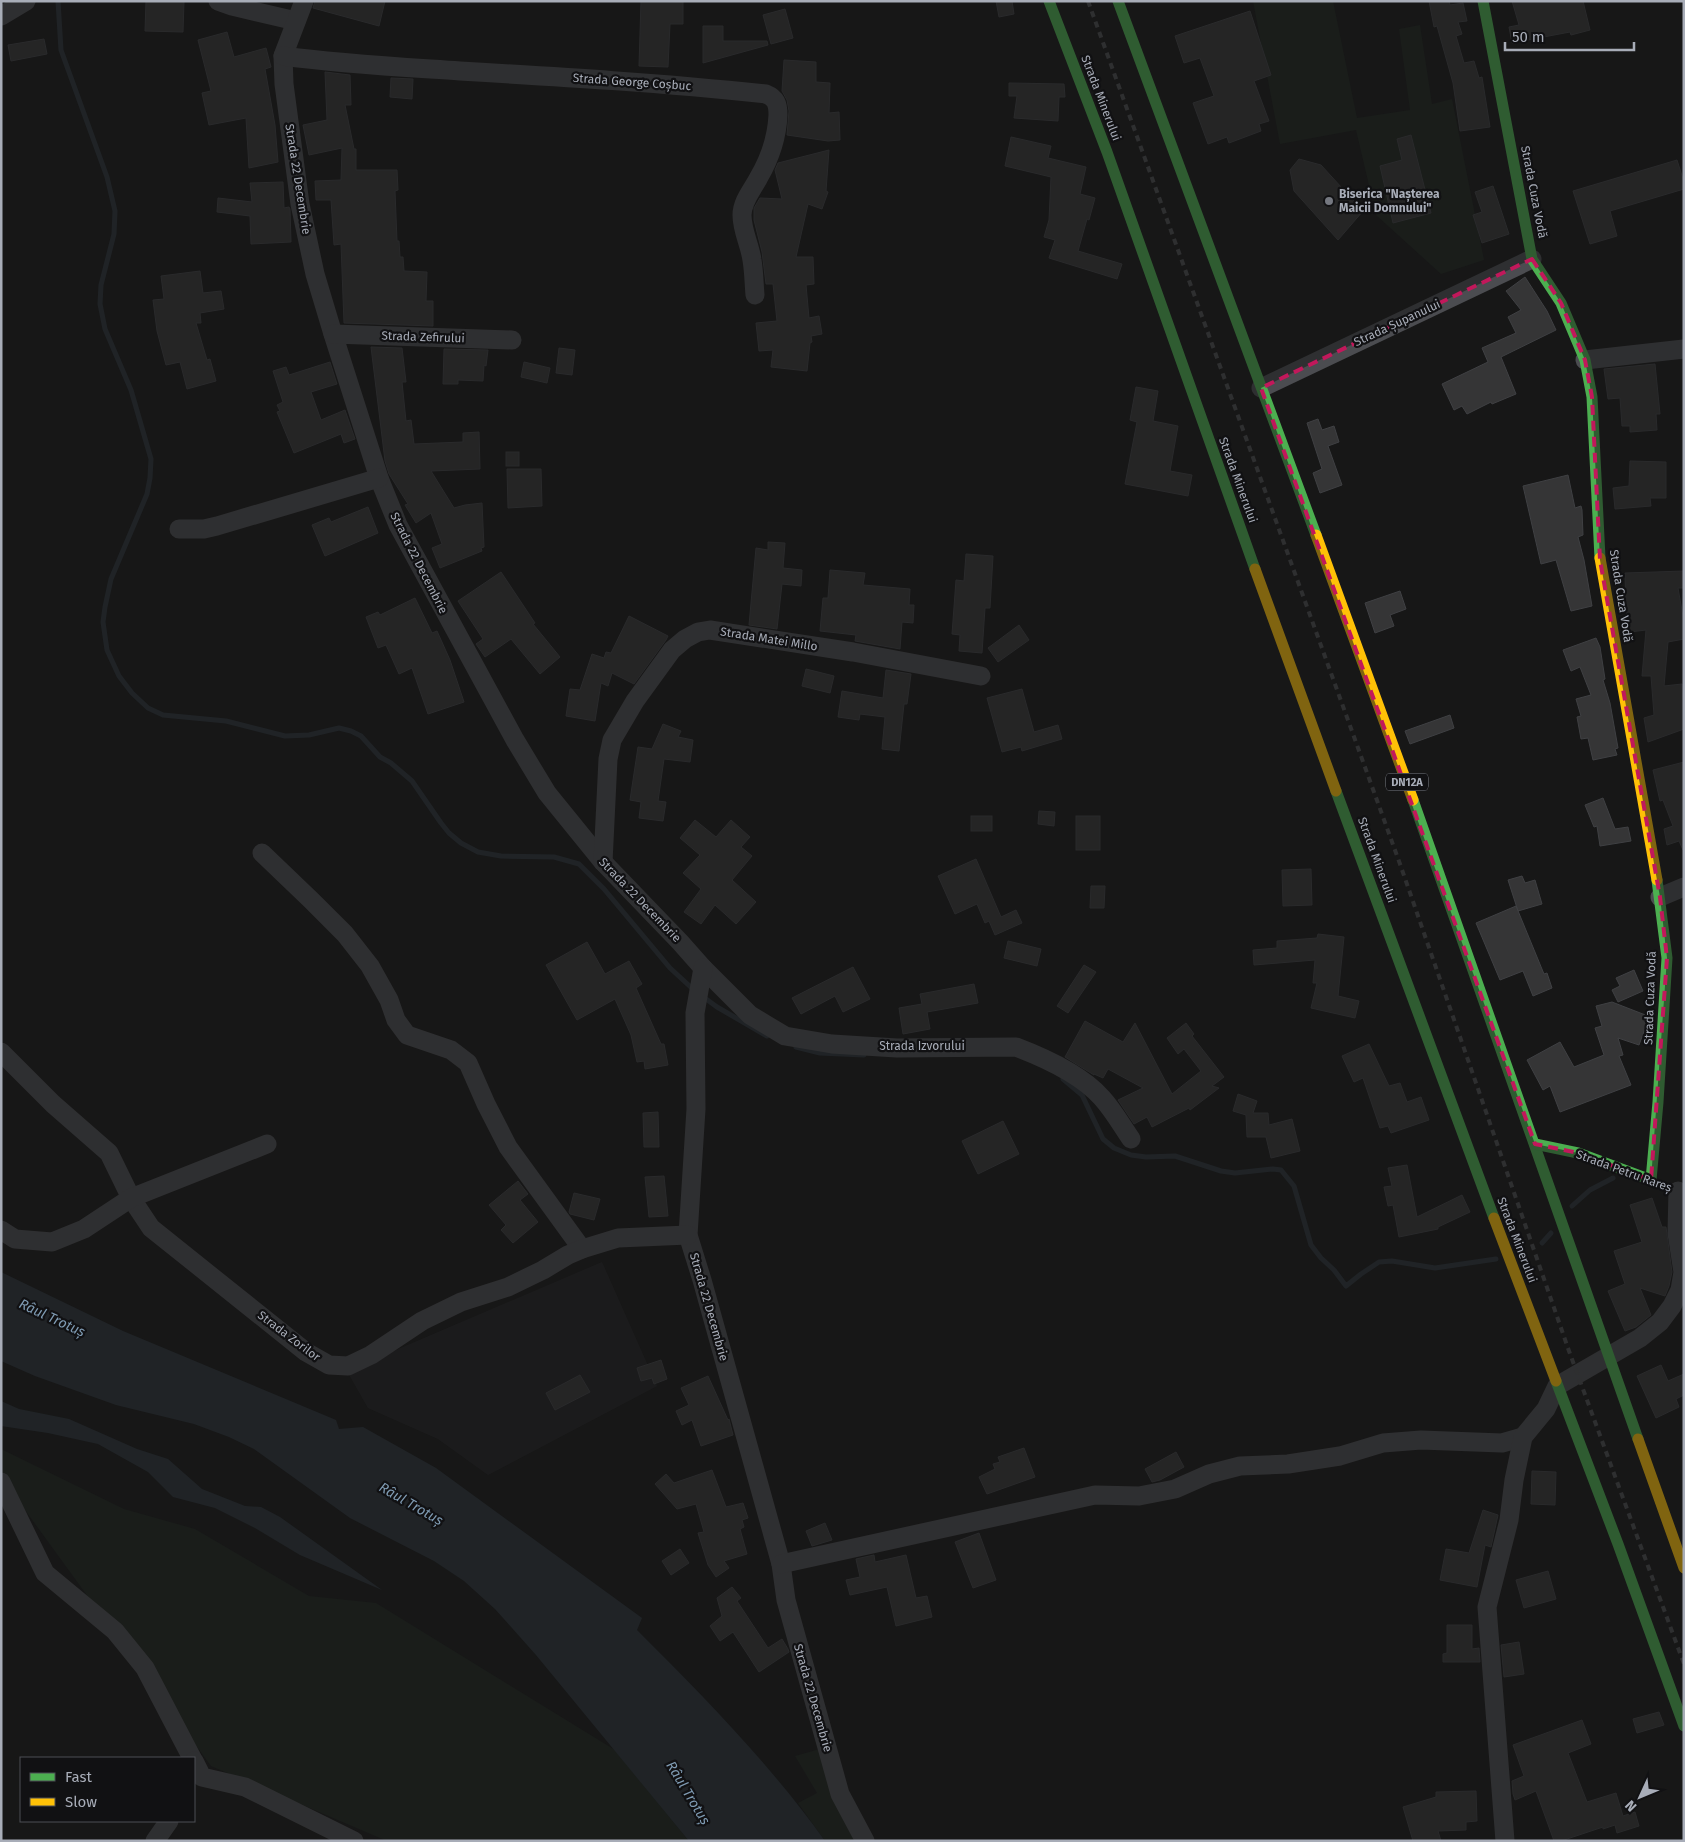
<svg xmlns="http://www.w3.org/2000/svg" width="1685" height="1842" viewBox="0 0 1685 1842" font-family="'Fira Sans',sans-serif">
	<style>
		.built { fill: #212123 }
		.green { fill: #1d241e }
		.water { fill: #2a3239 }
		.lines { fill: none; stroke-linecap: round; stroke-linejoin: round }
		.stream { stroke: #2a3239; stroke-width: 5 }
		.building { fill: #353536; stroke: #3f4043 }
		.street { stroke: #4b4c50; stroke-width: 19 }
		.fast { stroke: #4caf50; stroke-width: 11 }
		.slow { stroke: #ffc107; stroke-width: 11 }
		.rail { stroke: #4b4c4f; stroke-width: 4; stroke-dasharray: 6 5; stroke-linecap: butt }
		.marked { fill: none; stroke: #c2185b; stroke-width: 4; stroke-dasharray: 10 6; stroke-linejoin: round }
		.poi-dot { fill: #757880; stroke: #111113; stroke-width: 2 }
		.labels { text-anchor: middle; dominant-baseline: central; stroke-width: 4.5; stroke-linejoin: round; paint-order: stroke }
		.shield { fill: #111113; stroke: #7b7e86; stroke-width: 1 }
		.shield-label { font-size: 11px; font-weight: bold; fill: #a8adb8 }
		.street-label { font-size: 12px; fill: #a8adb8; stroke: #111113 }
		.poi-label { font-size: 12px; font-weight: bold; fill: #a8adb8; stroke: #111113; text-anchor: start }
		.water-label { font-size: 14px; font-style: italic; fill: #7f9bb3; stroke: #111113 }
	</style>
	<rect width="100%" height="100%" fill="#171717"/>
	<path class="built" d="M602,1262L657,1386L488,1475L438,1439L368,1408L347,1371Z"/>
	<g class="green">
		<path d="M1253,1H1333L1357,118L1410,110L1399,29L1420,25L1432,104L1452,99L1484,260L1441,274L1376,215L1356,130L1280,144Z"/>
		<path d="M1,1449L124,1509L195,1529L309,1596L376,1603L615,1750L689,1841H387L211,1766L1,1477Z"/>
		<path d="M834,1745L849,1795L874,1841H825L798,1803L817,1793L795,1756Z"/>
	</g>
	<g class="water">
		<path d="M1,1272L123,1331L336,1420L339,1429L363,1427L436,1468L642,1618L637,1630C704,1697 770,1764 825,1841H689L536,1655L495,1609L464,1581L434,1561L350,1518L254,1449L229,1437L194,1424L116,1405L35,1376L1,1361Z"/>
		<path d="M1,1401L19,1409L69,1419L137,1449L168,1459L202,1489L245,1506L261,1507L280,1517L382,1590L300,1555L255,1528L215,1508L173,1497L148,1472L98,1444L48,1433L1,1426Z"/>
	</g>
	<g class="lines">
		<g class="stream">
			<path d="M58,1L61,50L107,177L115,211L114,234L101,285L100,304L105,329L131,390L151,459L150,478L147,494L111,579L105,607L103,622L107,650L119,676L132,693L148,708L163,715L226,721L285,736L309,735L339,728L351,731L361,736L380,757L391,763L412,781L441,823L449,833L461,843L478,852L501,856L554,857L579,864L604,889L670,968L695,991"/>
			<path d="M702,996L717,1007L767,1036"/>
			<path d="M796,1047L820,1053L864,1055"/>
			<path d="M1063,1079L1082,1095L1103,1139L1114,1148L1131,1155L1146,1157L1175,1156L1221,1171L1235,1173L1273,1169L1281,1170L1294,1186L1311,1245L1321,1258L1334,1270L1346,1286L1361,1274L1379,1262L1392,1261L1435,1268L1496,1259"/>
			<path d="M1572,1206L1590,1190L1613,1178"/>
			<path d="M1542,1243L1551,1233"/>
		</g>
	</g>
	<g class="building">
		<path d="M146,1H184L183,32L145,31Z"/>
		<path d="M315,1H385L379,26L313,8Z"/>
		<path d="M641,1L683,2V24H670L668,67L639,66Z"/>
		<path d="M996,1H1012L1014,14L999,17Z"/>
		<path d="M1429,1H1449L1450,5L1463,3L1467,21L1458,22L1462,34L1456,36L1464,63L1474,61L1479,78L1482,77L1490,127L1460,131L1453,83L1437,26L1434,27Z"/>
		<path d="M1512,1H1583L1590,30L1571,35L1570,32L1512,43L1509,27L1519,25Z"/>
		<path d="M785,9L793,38L771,44L763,15Z"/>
		<path d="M1250,11L1271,75L1254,81L1269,121L1259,124L1261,131L1229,143L1227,137L1208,144L1193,103L1214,96L1200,58L1184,63L1175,36Z"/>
		<path d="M703,26H723V41H767L768,45L703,63Z"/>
		<path d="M227,32L234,57L266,48L271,67L265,69L275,125L278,162L249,168L246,118L209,125L202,93L211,91L198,40Z"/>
		<path d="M44,39L47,54L11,61L8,45Z"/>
		<path d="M784,60L816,62V82L830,83L829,113L839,112L840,140L828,141L787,135L789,111L787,100L782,91Z"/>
		<path d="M325,72L350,75L351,105H345L354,149H356V170H397L398,190L395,191L397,241H399L400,257H403L404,271L427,272L426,301H433V326L344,323L341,244L334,245L331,200H316L315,181L341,180L342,148L309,155L303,125L327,120Z"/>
		<path d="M391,78L413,79L412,99L390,97Z"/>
		<path d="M1009,83L1064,84L1065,97H1059L1058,121L1014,118L1017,96H1009Z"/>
		<path d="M1411,135L1431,213L1393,223L1380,166L1402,160L1397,139Z"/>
		<path d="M1011,137L1051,146L1048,158L1086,167L1080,194L1095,198L1089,220L1087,219L1078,251L1122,264L1117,279L1049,258L1055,240L1044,237L1049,220L1051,177L1005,166Z"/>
		<path d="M829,150L826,191L828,192L822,209L808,204L796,257H813L814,284L806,285L809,318L819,316L822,334L811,336L812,342L810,343L807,371L771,367L773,350L759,351L756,323L777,321L773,284H766L762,252L754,220V208L760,198L782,199L775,170L778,163Z"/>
		<path d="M1299,159L1321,165L1363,211L1338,240L1294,191L1290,170Z"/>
		<path d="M1677,160L1684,182V189L1610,211L1617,236L1590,244L1573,191Z"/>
		<path d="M283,182L284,208L289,207L290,209L291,242L251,244L250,216L217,212L218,198L252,202L250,183Z"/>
		<path d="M1493,186L1509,234L1482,243L1473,215L1482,212L1475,192Z"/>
		<path d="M200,271L203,293L221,291L224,309L200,313L201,323H196L207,360L210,359L216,381L187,389L180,362L166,365L157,331L153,300L164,299L161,276Z"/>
		<path d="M1525,277L1547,311L1556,330L1501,357L1516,394L1492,404L1491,402L1467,414L1462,406L1454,410L1442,384L1488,362L1482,348L1516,333L1508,317L1521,310L1506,291Z"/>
		<path d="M371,347L402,348L406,382H402L406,421L411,420L414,444L463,442V433L479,432L480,469L431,471L454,508L465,505L482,503L484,547L481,548L482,551L440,568L432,548L442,544L431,513L416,523L405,505L408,504L389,474L385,461Z"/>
		<path d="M559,348L575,350L572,375L556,373Z"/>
		<path d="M444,349L488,350L486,366L484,365L483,381L458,380V384H443Z"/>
		<path d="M330,362L337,384L311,392L321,420L345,410L355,439L344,443L341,434L294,453L277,412L280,411L277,405L283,402L273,371L286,367L289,375Z"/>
		<path d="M524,362L550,368L547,383L521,377Z"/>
		<path d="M1655,364L1660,414H1656L1657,430L1630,432V426H1622L1620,398L1608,399L1604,369Z"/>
		<path d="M1136,387L1158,391L1153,421L1178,426L1170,471L1192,475L1188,496L1125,484L1137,422L1130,420Z"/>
		<path d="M1318,419L1322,430L1334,426L1339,442L1328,446L1342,485L1320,493L1313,473L1322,469L1307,423Z"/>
		<rect x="506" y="452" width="13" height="14"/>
		<path d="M1630,461L1666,462V498H1650L1651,506L1615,509L1613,488L1629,486Z"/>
		<path d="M507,469H541L542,506L508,508Z"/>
		<path d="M1568,475L1575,508L1581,506L1582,510L1583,535L1578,537L1584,560L1592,606L1571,611L1556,560L1541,564L1523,486Z"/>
		<path d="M368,507L378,533L325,556L312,525L329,518L331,522Z"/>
		<path d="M768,542L785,543L783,568L802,570L801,586L782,584L777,629L749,625L756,548L768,550Z"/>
		<path d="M966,554L993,556L990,608H985L982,653L959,651L960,635L952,634L956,580L964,581Z"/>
		<path d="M830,570L865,573L863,585L910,589L909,605H914L913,623L902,622L900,649L855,641L856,635L820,631L823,598H828Z"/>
		<path d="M1684,571V588H1678L1684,622V639L1668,642L1664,686L1682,684L1684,729L1648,742L1644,718L1654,715L1651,676H1642L1646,630L1630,632L1626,611L1625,573Z"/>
		<path d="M501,572L535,623L533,624L560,657L540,674L511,639L485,657L476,644L483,639L458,601Z"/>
		<path d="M1400,591L1406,609L1390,615L1394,626L1375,633L1365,603Z"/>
		<path d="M415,598L432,633L437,631L450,660L464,702L428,714L412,668L399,674L386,645L378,648L366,617L378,612L380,615Z"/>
		<path d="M629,616L668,636L666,640L634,684L612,673L608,686L601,683L595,721L566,716L570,689L580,690L592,654L604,658L606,652L611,653Z"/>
		<path d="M1019,625L1029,640L998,662L988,648Z"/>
		<path d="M1596,638L1600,647L1605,679L1603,680L1610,703L1618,748L1615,749L1617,755L1593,760L1588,738L1581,739L1577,717L1581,716L1576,699L1591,695L1580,667L1571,671L1563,650Z"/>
		<path d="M806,669L834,676L830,693L802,686Z"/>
		<path d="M886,670L911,674L907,704H904L899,751L882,749L885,717L860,714L859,720L838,717L842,691L883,698Z"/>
		<path d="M1022,689L1034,732L1058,725L1062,739L1022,751L1021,747L1002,752L987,698Z"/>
		<path d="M1450,715L1454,728L1410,744L1405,731Z"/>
		<path d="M663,724L681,731L678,737L693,740L690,762L664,759L658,801L666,802L663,821L639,818L641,802L630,800L638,747L652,749Z"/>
		<path d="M1684,762V850H1683L1679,841L1667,845L1664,829L1673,826L1663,800L1660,801L1653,770Z"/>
		<path d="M1603,798L1615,829L1628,827L1631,841L1600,846L1597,826L1594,827L1585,805Z"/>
		<path d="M1039,811L1055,812L1054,826L1038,824Z"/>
		<rect x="971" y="816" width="21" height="15"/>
		<rect x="1076" y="816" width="24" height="34"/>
		<path d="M695,820L716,837L731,820L750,837L741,847L752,856L732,880L756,902L736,924L715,905L701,924L684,912L701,889L683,873L700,855L680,838Z"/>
		<path d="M976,859L1001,917L1016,910L1022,923L995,935L989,921L985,923L977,904L955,914L938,876Z"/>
		<path d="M1311,869L1312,905L1283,906L1282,870Z"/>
		<path d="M1522,876L1525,883L1535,880L1542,904L1518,911L1508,880Z"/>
		<path d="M1091,886H1105L1104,908H1090Z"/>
		<path d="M1516,906L1544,974L1547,973L1552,988L1533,996L1523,971L1500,980L1476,923Z"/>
		<path d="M1318,934L1344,937L1338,996L1359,1001L1355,1018L1311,1008L1317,983H1313L1315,960L1254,965L1253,950L1277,948V941L1317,938Z"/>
		<path d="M1008,941L1041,949L1037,966L1004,958Z"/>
		<path d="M587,942L605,974L629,961L642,984L636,988L661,1044H664L668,1065L645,1069L644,1061L637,1062L631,1035L615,999L577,1020L546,965Z"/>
		<path d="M1084,965L1096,972L1068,1013L1057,1006Z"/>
		<path d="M853,967L870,999L843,1012L835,996L801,1014L792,998Z"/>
		<path d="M1634,970L1643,991L1618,1002L1612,990L1620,986L1616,978Z"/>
		<path d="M974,984L978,1003L927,1012L930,1029L903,1034L899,1008L922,1004L920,994Z"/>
		<path d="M1612,1002L1648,1016L1647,1023L1639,1045L1618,1038L1623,1055L1619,1056L1631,1085L1560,1112L1550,1086L1543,1090L1527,1060L1560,1042L1574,1067L1604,1055L1595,1028L1602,1026L1596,1006Z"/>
		<path d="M1085,1021L1123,1042L1135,1023L1172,1094L1201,1071L1184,1049L1178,1054L1167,1038L1186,1023L1194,1034L1192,1036L1224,1077L1212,1086L1219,1088L1190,1110L1189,1108L1152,1127L1147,1117L1134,1124L1118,1100L1143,1088L1108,1069L1103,1078L1094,1074V1075L1065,1057Z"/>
		<path d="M1369,1044L1389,1086L1400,1083L1407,1102L1421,1097L1429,1120L1391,1133L1388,1126L1380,1128L1363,1078L1354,1082L1342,1056Z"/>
		<path d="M1238,1094L1257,1101L1253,1113H1268L1269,1125L1292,1119L1300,1151L1271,1158L1266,1137H1247L1246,1115L1233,1111Z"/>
		<path d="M658,1112L659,1147H644L643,1113Z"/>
		<path d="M1003,1121L1019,1154L978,1174L962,1141Z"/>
		<path d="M1407,1165L1417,1217L1462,1195L1470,1212L1438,1227V1229L1399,1237L1393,1205L1388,1206L1384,1187L1392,1186L1388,1168Z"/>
		<path d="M664,1176L668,1216L649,1217L645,1177Z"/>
		<path d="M518,1181L528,1194L520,1200L538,1222L513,1243L501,1230L506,1225L489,1205Z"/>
		<path d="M574,1193L600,1199L594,1220L570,1214L569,1212Z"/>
		<path d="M1652,1198L1662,1227H1666L1672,1272L1669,1286L1665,1296L1640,1288L1651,1315L1636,1327L1625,1331L1608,1291L1625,1284L1614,1251L1642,1242L1630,1205Z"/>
		<path d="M661,1360L667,1379L654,1384L652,1378L641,1381L637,1368Z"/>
		<path d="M1661,1365L1668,1381L1684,1374V1395L1676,1399L1679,1407L1656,1418L1637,1376Z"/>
		<path d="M580,1375L590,1392L555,1410L546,1393Z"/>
		<path d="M708,1376L728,1420L729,1419L733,1435L701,1446L692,1420L682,1425L676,1411L689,1405L681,1388Z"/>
		<path d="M1024,1448L1035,1477L987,1494L979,1477L995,1469L993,1464L1000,1462L998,1457Z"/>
		<path d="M1176,1452L1184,1467L1160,1480L1152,1482L1145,1469Z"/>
		<path d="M712,1470L726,1507L743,1503L748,1518L742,1520L744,1527L740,1529L747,1554L724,1561L729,1568L716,1577L708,1565L698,1533L704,1532L696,1504L677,1509L655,1484L666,1474L674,1483Z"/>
		<path d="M1532,1471L1556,1472L1555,1505L1531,1504Z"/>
		<path d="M1483,1510L1498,1515L1491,1547L1485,1545L1477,1587L1440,1580L1446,1549L1469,1553Z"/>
		<path d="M825,1523L832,1540L812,1546L806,1531Z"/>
		<path d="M979,1533L996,1580L973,1588L955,1542Z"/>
		<path d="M680,1549L689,1563L671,1575L662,1561Z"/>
		<path d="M874,1555L875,1562L906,1555L916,1598L927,1596L932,1617L896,1626L887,1587L850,1595L846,1580L860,1577L856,1559Z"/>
		<path d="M1548,1571L1556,1599L1524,1608L1516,1580Z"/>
		<path d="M732,1587L741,1598L737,1601L768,1648L782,1639L788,1649L789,1652L759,1672L733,1632L720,1641L710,1626L722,1616L717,1598Z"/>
		<path d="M1447,1625H1472V1649L1479,1648L1480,1662H1443V1654L1447,1653Z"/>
		<path d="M1519,1642L1524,1674L1504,1677L1501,1645Z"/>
		<path d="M1659,1712L1664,1725L1637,1733L1633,1719Z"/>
		<path d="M1582,1720L1591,1744L1568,1753L1587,1802L1616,1793L1623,1816L1635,1812L1639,1826L1617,1833L1615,1825L1603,1829V1827L1561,1841H1554L1536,1791L1515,1800L1513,1794L1512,1781L1524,1776L1513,1745Z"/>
		<path d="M1476,1791L1477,1821L1466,1822V1830L1438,1831L1441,1841H1413L1403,1807L1436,1797V1792Z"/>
	</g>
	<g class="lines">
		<g class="street">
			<path d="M218,1L232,6L296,21"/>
			<path d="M304,1L283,56L284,84L300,204L315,274L333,334L379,478L398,525L515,740L547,793L603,862L680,942L703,968L750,1015L785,1036L832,1044L897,1048L1016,1047C1045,1058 1081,1074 1102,1098C1113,1110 1122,1126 1131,1139"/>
			<path d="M1,16L26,1"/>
			<path d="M283,56C342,64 401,67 460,71C562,77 664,83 766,94C776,98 778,104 778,115C777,137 770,158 759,177C753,189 742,201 742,215C742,231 750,245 752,260C754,272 754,284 755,295"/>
			<path d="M333,334L512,340"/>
			<path d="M1585,360L1684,349"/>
			<path d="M1261,388L1532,259"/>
			<path d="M179,529H204L217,526L379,478"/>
			<path d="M262,853L311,900L345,934L370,966L389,1000L396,1020L407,1035L451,1050L468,1063L486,1104L508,1147L582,1249"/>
			<path d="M603,862L608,759L612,740L635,701L672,650L685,639L698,632L710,630L853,652L981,676"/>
			<path d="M1660,897L1684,887"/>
			<path d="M703,968L695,1013L696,1109L688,1235L702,1280L781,1564L786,1600L840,1794L865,1841"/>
			<path d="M1,1052L53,1104L109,1153L131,1198L151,1228L306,1352L329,1365L348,1366L371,1355L422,1321L461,1302L508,1287L543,1270L568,1255L582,1249L618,1238L688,1235"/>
			<path d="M1,1230L15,1239L52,1242L84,1229L131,1198L267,1144"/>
			<path d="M1,1482L45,1573L115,1631L145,1668L192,1758"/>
			<path d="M781,1564L1095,1495L1139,1496L1175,1489L1209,1474L1240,1466L1288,1464L1340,1456L1383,1443L1421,1440L1502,1443L1523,1437"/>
			<path d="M194,1761L202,1777L245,1787L354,1841"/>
			<path d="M155,1841L169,1821"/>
			<path d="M1505,1841L1487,1607L1509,1520L1514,1480L1523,1437L1546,1409L1557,1386L1640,1338L1660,1322L1672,1306L1680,1290L1683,1272L1677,1233L1678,1191"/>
		</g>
		<g class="fast">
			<path d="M1049,1L1107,152L1255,569"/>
			<path d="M1118,1L1316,535"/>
			<path d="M1483,1L1532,259L1561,303L1585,360L1592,397L1600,558"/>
			<path d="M1336,791L1494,1218"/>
			<path d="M1413,800L1638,1439"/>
			<path d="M1535,1144L1578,1153L1651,1180L1658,1102L1667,958L1657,880"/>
			<path d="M1556,1381L1618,1544L1684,1726"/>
		</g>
		<g class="slow">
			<path d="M1316,535L1413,800"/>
			<path d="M1600,558L1657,880"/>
			<path d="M1255,569L1336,791"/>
			<path d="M1494,1218L1556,1381"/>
			<path d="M1638,1439L1684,1568"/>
		</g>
		<path class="rail" d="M1088,1L1400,864L1569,1351L1684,1664"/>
	</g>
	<path d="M0 0H1685V1842H0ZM1532,259L1561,303L1585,360L1592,397L1600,560L1660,897L1667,958L1651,1180L1578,1153L1535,1144L1261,388Z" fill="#171717" fill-opacity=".55" fill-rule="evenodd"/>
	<path class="marked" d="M1532,259L1561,303L1585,360L1592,397L1600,560L1660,897L1667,958L1651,1180L1578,1153L1535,1144L1261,388Z"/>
	<circle class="poi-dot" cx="1329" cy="201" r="5"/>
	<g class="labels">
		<rect class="shield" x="1386" y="773.5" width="42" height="17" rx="4"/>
		<g class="shield-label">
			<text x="1407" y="782">DN12A</text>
		</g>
		<g class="street-label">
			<text transform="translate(632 82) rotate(4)">Strada George Coșbuc</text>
			<text transform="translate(1101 98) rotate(69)">Strada Minerului</text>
			<text transform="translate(298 179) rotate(81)">Strada 22 Decembrie</text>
			<text transform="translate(1534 192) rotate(79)">Strada Cuza Vodă</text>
			<text transform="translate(1397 323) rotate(-25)">Strada Șupanului</text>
			<text transform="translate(423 337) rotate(2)">Strada Zefirului</text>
			<text transform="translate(1238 480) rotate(70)">Strada Minerului</text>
			<text transform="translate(419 563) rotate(63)">Strada 22 Decembrie</text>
			<text transform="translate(1621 596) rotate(81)">Strada Cuza Vodă</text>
			<text transform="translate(769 639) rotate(9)">Strada Matei Millo</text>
			<text transform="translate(1377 860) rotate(70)">Strada Minerului</text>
			<text transform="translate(640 900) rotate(46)">Strada 22 Decembrie</text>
			<text transform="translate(1650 998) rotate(-88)">Strada Cuza Vodă</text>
			<text x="922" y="1046">Strada Izvorului</text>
			<text transform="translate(1624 1171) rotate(20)">Strada Petru Rareș</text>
			<text transform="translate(1517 1240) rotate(69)">Strada Minerului</text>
			<text transform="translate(709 1307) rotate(74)">Strada 22 Decembrie</text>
			<text transform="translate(289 1336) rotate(37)">Strada Zorilor</text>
			<text transform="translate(813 1698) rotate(74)">Strada 22 Decembrie</text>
		</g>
		<g class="poi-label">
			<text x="1339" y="194">Biserica "Nașterea<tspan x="1339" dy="14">Maicii Domnului"</tspan></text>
		</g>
		<g class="water-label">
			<text transform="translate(52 1318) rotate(25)">Râul Trotuș</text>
			<text transform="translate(411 1504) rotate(30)">Râul Trotuș</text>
			<text transform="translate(688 1793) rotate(59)">Râul Trotuș</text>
		</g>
	</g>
	<rect width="1685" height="1842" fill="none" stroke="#a8adb8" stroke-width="5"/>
	<rect x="20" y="1757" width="175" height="65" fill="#111113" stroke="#4d4f55"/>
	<rect x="30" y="1773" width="25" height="8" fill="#4caf50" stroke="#4d4f55"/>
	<text x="65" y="1782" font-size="15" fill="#a8adb8">Fast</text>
	<rect x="30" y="1798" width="25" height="8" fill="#ffc107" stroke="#4d4f55"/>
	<text x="65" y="1807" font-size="15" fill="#a8adb8">Slow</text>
	<g transform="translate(1640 1797) rotate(226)" stroke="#111113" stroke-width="4" paint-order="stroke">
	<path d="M0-4L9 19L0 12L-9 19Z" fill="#a8adb8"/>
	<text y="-8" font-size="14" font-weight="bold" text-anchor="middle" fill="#a8adb8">N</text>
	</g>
	<path d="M1505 42v8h129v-8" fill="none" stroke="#a8adb8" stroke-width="2.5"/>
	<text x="1512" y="42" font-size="15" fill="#a8adb8" stroke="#111113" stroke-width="4" paint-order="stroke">50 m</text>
</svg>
